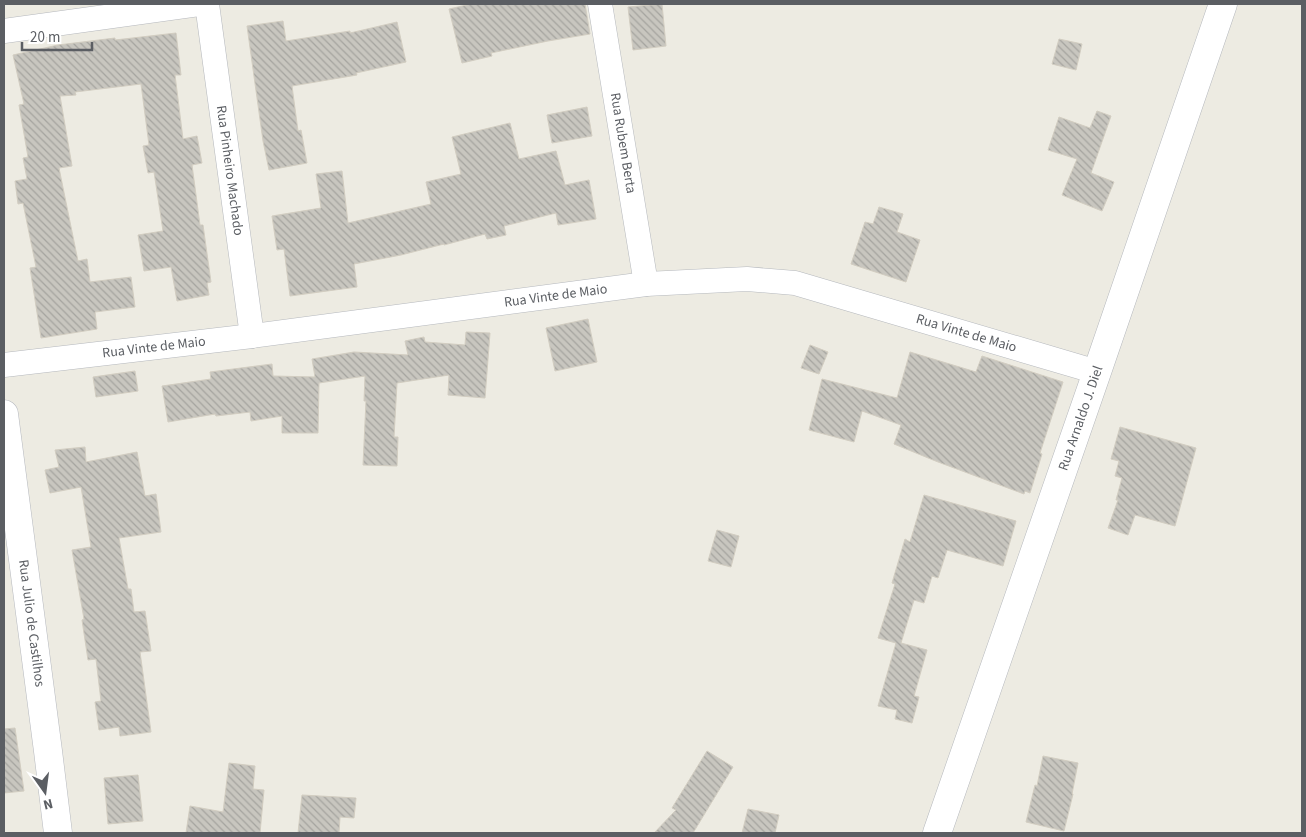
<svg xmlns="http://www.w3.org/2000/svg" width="1306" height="837" viewBox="0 0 1306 837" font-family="'Source Sans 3',sans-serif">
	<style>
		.building { fill: url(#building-back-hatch); stroke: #d2cdc1 }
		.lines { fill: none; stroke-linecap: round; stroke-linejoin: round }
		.minor-casing { stroke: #b5b8bd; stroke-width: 25 }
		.tertiary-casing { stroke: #b5b8bd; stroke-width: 29 }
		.secondary-casing { stroke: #b6b9bf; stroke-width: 29 }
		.minor { stroke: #fff; stroke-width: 24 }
		.tertiary { stroke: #fff; stroke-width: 28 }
		.secondary { stroke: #fff; stroke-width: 28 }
		.labels { text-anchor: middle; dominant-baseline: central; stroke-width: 4; stroke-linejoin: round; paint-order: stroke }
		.street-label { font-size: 14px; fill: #5b5e63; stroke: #fff }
	</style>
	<defs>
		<pattern id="building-back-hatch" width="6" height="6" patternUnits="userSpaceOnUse" patternTransform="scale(1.25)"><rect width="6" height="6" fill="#c8c6bf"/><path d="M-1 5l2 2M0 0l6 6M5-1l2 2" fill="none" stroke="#a5a49f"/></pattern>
	</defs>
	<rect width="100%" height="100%" fill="#edebe2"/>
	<g class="building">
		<path d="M471,4H585L590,34L548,41L491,53L492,56L462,63L449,9Z"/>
		<path d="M662,4L666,46L633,50L628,7Z"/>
		<path d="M283,21L286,41L350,31V33L397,22L406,62L356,73L357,75L292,86L298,131L301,130L307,163L269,170L263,141L247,26Z"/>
		<path d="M176,33L181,75H175L183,139L197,136L202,163L192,165L200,225H203L211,282L207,283L209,295L177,301L171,267L144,271L138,235L163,231L154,172L148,173L143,146L149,145L141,84L75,92L76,95L60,96L72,166L59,168L78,261L87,259L90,282L131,277L135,307L95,312L97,329L41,338L30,268L36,267L23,203L18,204L15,181L27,179L23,158L28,157L19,105L24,104L13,55L58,45L115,38V40Z"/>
		<path d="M1059,39L1082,44L1076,70L1052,64Z"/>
		<path d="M587,107L592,136L552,143L547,115Z"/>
		<path d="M1097,111L1111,116L1091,173L1114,182L1102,211L1062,195L1077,159L1048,150L1059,117L1090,128Z"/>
		<path d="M510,123L519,159L556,151L565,185L589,180L596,219L558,225L556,213L504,226L506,235L487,239L485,234L444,245V244L401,255L354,264L357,287L290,296L284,249L277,250L272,216L321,208L316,174L342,171L348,223L431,204L426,182L461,174L452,137Z"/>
		<path d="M879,207L903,214L897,232L920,240L906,282L851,264L865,222L873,224Z"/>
		<path d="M588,319L597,362L555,371L546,328Z"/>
		<path d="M466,332L490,333L485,398L448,395L449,375L397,383L394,437H398L397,466L363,465L366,401H364L365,376L319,383L318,433H282V416L251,421L250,412L216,416L215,414L168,422L162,386L211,379L210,372L272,364L273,376L315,377L312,359L354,352L408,355L405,341L424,337L425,342L465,345Z"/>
		<path d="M810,345L828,352L819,374L801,368Z"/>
		<path d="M910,352L976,372L982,356L1063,382L1040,453L1042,454L1030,493L1025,491L1024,494L938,462L894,444L901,425L862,411L854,442L809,430L822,379L897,398Z"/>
		<path d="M135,371L138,391L96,397L93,377Z"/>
		<path d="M1120,427L1196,448L1175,526L1135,515L1128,535L1108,528L1118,500H1116L1122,478L1115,476L1119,461L1111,459Z"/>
		<path d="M85,447L86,462L137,452L145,496L156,494L161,532L119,538L128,589H131L134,612L145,611L151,651L140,652L151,732L120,736L119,727L99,730L95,702L101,701L96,659L88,660L82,620L84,619L72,550L91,547L81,487L50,493L45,470L59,467L55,450Z"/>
		<path d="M924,495L1016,521L1003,566L947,550L938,578L932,576L924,603L914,600L901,643L927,650L914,696L919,697L912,723L895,719L897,710L878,706L896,643L878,638L895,584L892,583L905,539L910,542Z"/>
		<path d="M717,530L739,536L731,567L708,561Z"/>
		<path d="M15,728L24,791L4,793V729Z"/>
		<path d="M707,751L733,767L693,833H654L676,810L672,808Z"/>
		<path d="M1043,756L1078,763L1072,794H1073L1064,831L1026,822L1035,785L1037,786Z"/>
		<path d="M229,763L255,766L253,789L264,790L260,833H186L190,806L223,812Z"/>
		<path d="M138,775L143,821L108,824L104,778Z"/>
		<path d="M302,795L356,798L354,818L340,817L339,833H298Z"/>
		<path d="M748,809L779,815L775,833H742Z"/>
	</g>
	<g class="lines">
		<defs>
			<g id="minor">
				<path id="s1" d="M207,4L252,336"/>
				<path id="s2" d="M600,4L646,284"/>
				<path d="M4,31L199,4"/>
				<path id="s3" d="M4,365L252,336L646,284L747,279L795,283L1097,372"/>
			</g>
			<g id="tertiary">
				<path id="s4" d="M937,833L1097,372L1223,4"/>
			</g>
			<g id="secondary">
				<path id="s5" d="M4,414L48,751L58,833"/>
			</g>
		</defs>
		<use href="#minor" class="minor-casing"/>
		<use href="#tertiary" class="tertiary-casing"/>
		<use href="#secondary" class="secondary-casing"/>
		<use href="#minor" class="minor"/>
		<use href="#tertiary" class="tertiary"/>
		<use href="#secondary" class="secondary"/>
	</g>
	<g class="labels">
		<g class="street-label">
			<text stroke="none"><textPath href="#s2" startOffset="141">Rua Rubem Berta</textPath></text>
			<text stroke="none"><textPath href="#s1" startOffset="168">Rua Pinheiro Machado</textPath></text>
			<text stroke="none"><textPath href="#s3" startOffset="556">Rua Vinte de Maio</textPath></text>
			<text stroke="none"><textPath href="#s3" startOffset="975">Rua Vinte de Maio</textPath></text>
			<text stroke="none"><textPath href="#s3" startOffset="151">Rua Vinte de Maio</textPath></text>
			<text stroke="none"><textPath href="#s4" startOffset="439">Rua Arnaldo J. Diel</textPath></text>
			<text stroke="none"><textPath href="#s5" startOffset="211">Rua Julio de Castilhos</textPath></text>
		</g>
	</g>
	<rect width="1306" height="837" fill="none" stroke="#5b5e63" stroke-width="10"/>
	<g transform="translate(45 792) rotate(166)" stroke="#ffffff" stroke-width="4" paint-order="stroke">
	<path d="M0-4L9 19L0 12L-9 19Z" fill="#5b5e63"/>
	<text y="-8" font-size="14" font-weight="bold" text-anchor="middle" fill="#5b5e63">N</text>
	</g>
	<path d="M22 42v8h70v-8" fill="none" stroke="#5b5e63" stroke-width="2.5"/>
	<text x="30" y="42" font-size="15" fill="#5b5e63" stroke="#ffffff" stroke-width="4" paint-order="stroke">20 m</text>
</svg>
